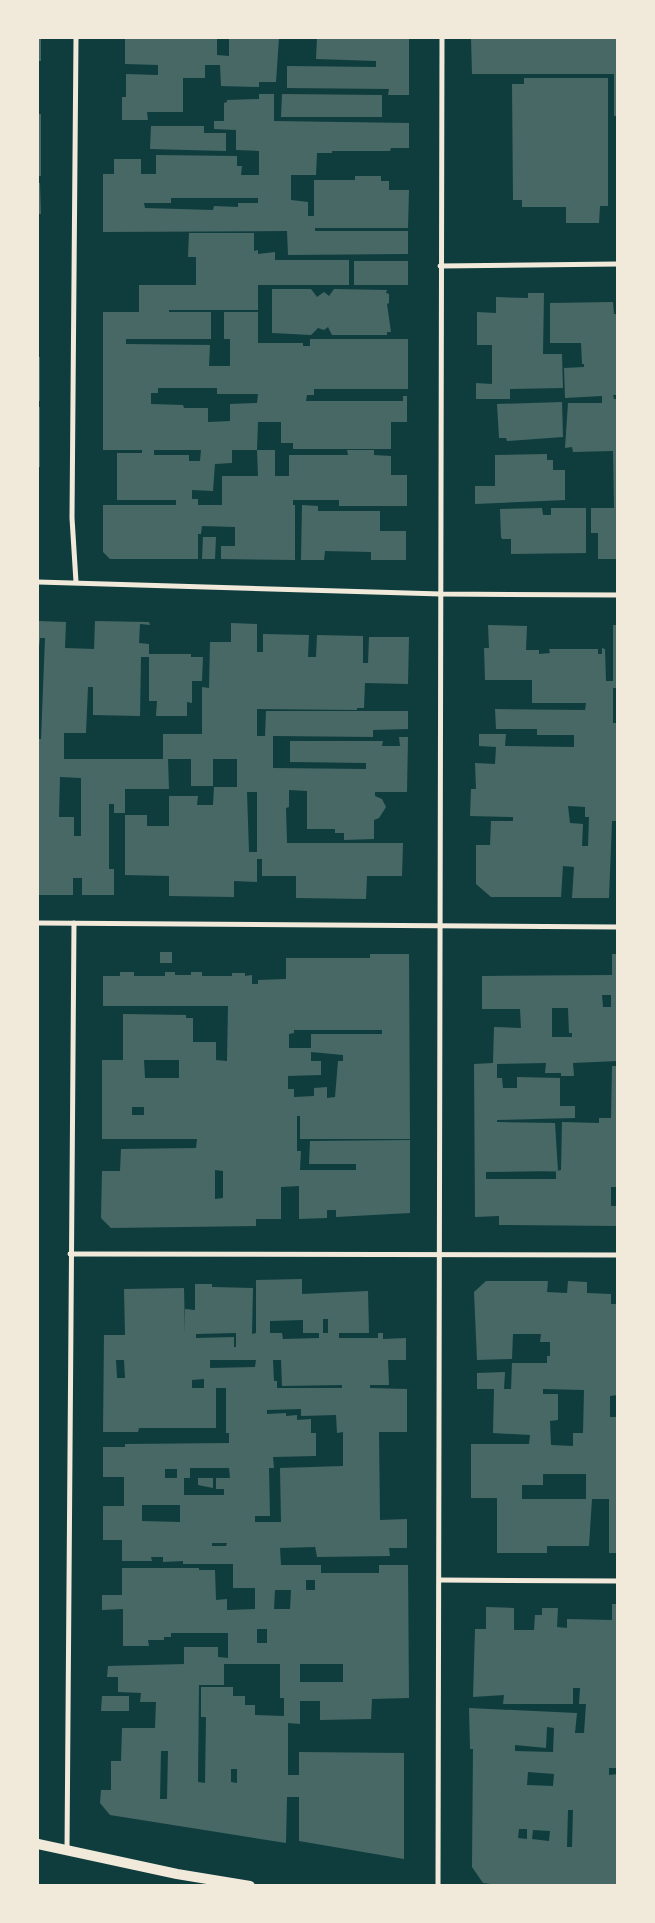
<svg xmlns="http://www.w3.org/2000/svg" width="655" height="1923" viewBox="0 0 655 1923" font-family="'Work Sans',sans-serif">
	<style>
		.building { fill: #486865; fill-rule: evenodd }
		.lines { fill: none; stroke-linecap: round; stroke-linejoin: round }
		.minor { stroke: #f1e9da; stroke-width: 5 }
		.secondary { stroke: #f1e9da; stroke-width: 10 }
	</style>
	<rect width="100%" height="100%" fill="#0f3d3e"/>
	<g class="building">
		<rect x="38" y="38" width="3" height="23"/>
		<path d="M125,38H217V55L229,56V38H279L276,82H259V87L221,86L220,65H205V78H183V112H147L148,120H122V97H126V74L158,75V65L125,64Z"/>
		<path d="M317,38H409V95H388L389,89L287,88V66L376,67V61L316,59Z"/>
		<path d="M471,38H618V116H614V74H472Z"/>
		<path d="M524,78H608V206H600L599,223H566V207H522V200H513L512,84H524Z"/>
		<path d="M259,94H274V121L409,123V148H391L390,151H332V153H317L316,175H291V200L308,202V216H314V180H355V176H381V181H389V190H409L408,228H315V231H408V254L288,255L287,231L103,232V174H114V159H141V174H156V155L237,156V166H242L241,175H259V151L236,150V130L214,129V121H224V103L227,102V100L259,99ZM171,198H258V203H238V207L214,206L213,210L145,208L144,203H171Z"/>
		<path d="M282,94L382,95V117H281Z"/>
		<rect x="38" y="114" width="3" height="62"/>
		<path d="M151,126H204V133H226V151L150,149Z"/>
		<path d="M38,183H40L41,214H38Z"/>
		<path d="M189,233H254V251L258,250V254L275,252V260H349V285H258V310H169V312H211V339H126V344L210,345L209,366H230V339H224V312H258V343H303V346H310V339H408V389H314V395H307L306,401H403V396H407V422H391V449H293V443H281V422H258L257,450H275V476H289V455H348L347,450H374V455L391,456V475H407V506H339V500H293V505H295V560L221,559V546H235V527L202,526L201,534H198V559H110L103,552V505H176V500H117V453H142V450H103V312H139V285H196V257H188ZM158,388H217V394H258L257,403L230,404V421L208,422V408H184L183,405L151,404V393H158ZM154,450H201L200,461H189V455H154ZM232,450H257L258,476H222V505H198V499H192V490L213,491L215,464L232,463Z"/>
		<rect x="354" y="261" width="54" height="24"/>
		<path d="M272,289H311L317,297L324,292L329,296L334,289L387,290L386,293L389,294V303L387,304L391,332H387V335H332L328,327L324,330L318,328L311,335L272,333Z"/>
		<path d="M528,293H544L543,354H562L563,388L510,389V399H476V383L492,384V345H477V312L496,313V297L528,298Z"/>
		<path d="M613,302L614,314H618V395H613L614,399H618V559H598V533H591V508H614L613,451L573,452L572,447L565,448L568,403H602V396L565,398L564,368L584,367V364H582L581,343H550V303Z"/>
		<rect x="38" y="357" width="2" height="44"/>
		<path d="M562,402L563,437L507,441L506,438H499L497,404Z"/>
		<rect x="38" y="407" width="2" height="60"/>
		<path d="M547,454V460H553V470H565V500L475,504V486H495V455Z"/>
		<path d="M302,505L318,506V511H380V531H406V560H371V552L325,551L324,560H301Z"/>
		<path d="M542,508L543,515H551V508H586V553L511,554V539H502L501,537L500,509Z"/>
		<path d="M203,537H216L215,559H202Z"/>
		<path d="M38,621L66,622L65,648L94,649L95,621L149,622L150,625L140,624L139,643L149,644V654H191V657H203L202,681H192V703L187,702V716H156L157,701H149V657H141L140,716L93,715V687H88L86,733H64V759H163V734H202V687L209,688L210,642H231V623L257,624V652H263V634L309,635L308,657H316L317,635L363,636V663H368L369,637H409L408,684L365,683L364,708H357V710L257,709V736H265L266,711H408V729L373,730V737L273,736V768L366,769V763L290,762V741H383L382,746H400L399,737H408L407,792H375V796L382,799L386,807L379,818L374,820V839L344,840V833H335V829H307V791L289,790V807L286,808L287,843H403L402,876H367L366,899L296,898V876H262V859H257V882L234,881V897L169,896V876L125,875V815H147V826H169V796H198L197,805H213L214,787H237V759H213V786H191V759H168L169,789H125V813H114V804H109V869H114V895H82V878H73V895H38V739H41L45,638H40L38,658ZM60,777L81,778V836H74V817H59ZM247,792H257V852H249Z"/>
		<path d="M488,625L527,626L526,650H539V654L550,653L549,649H598V654H602V648L605,649L606,681H613V625H618V688H613V723H618V821H612L609,898H572L574,867L563,866L561,897H491L476,884V845H490L491,821H513V817L470,816L471,789H476L475,763L495,764L496,747L479,746V734H506L505,746L574,747V735H537V729H496L495,709L585,710L586,703H532V680H485L484,648H489ZM568,806L585,807V817H589L588,846H582L583,824L570,823Z"/>
		<rect x="160" y="952" width="12" height="11"/>
		<path d="M370,954H409L410,1139H300V1116H297V1151H301L300,1170H356V1164H309L310,1141L410,1140V1213L336,1217V1210H327V1218L299,1219V1186L281,1187V1219H256V1226L111,1228L101,1218L102,1171H120L121,1149L196,1148L197,1139H102V1060H123V1014L186,1015V1018H193V1042H216V1060L227,1061L228,1006H103V976H120V972H134V976H165V972H175V975H191V972H202V976H232V973H245V976L252,975V984H258V980L286,979V958H370ZM294,1030H382V1034H311V1048H289V1034L294,1033ZM311,1052L343,1055V1061H338L335,1097L327,1098V1087L314,1088V1096L294,1097V1089H288V1076L321,1075V1061H311ZM144,1060H179V1078H145ZM132,1107H144V1115H132ZM215,1170L223,1171V1198L215,1199Z"/>
		<path d="M612,954H618V1061L573,1063L574,1076H561V1073H545L546,1063L497,1064V1078H502L503,1088H517V1077L560,1078V1106H575V1118L497,1120V1122L555,1123L558,1171L486,1172V1179H556V1171L561,1170L562,1122L599,1123V1118H611L612,1066H618V1187H611V1206H618V1226L499,1225V1216L475,1217L474,1064L493,1063L494,1027L521,1028L520,1009H482V976L612,975ZM602,995H611V1007H603ZM552,1008H568L569,1033H572V1037H552Z"/>
		<path d="M302,1279V1294L368,1291L369,1333H339V1338H378V1333H383V1339L406,1338V1360H388L389,1385H370V1388L407,1389V1432H379L380,1520L407,1519V1548H389L390,1556L317,1557L314,1541L315,1547L280,1548L281,1565H321V1573H379V1565H408L409,1698L372,1699L371,1719L320,1720V1701H300V1724L288,1723V1775H299V1752L404,1753V1859L299,1841V1797H287L286,1843L110,1815L100,1803L101,1790H111V1761H121L122,1728H155L156,1702H140L141,1693L118,1692V1677H107L108,1666L184,1664V1647H218V1657L228,1658V1633H171V1637H164V1640H148L149,1646H123V1609L102,1610V1595H122V1568H199V1570H215L216,1600L227,1599V1610L255,1609V1588H233V1564H183V1561L163,1562V1557H151L152,1561H122V1540H103V1506H124V1477H103V1447H125V1444L229,1443V1433H226V1388H216V1428H139L138,1432H103L104,1335H125L124,1289L184,1288L185,1334V1309L195,1310V1284H212V1287L253,1288L252,1334L256,1333V1280ZM323,1319H328V1333H323ZM303,1320V1333H319V1338L283,1339L282,1333H270V1321ZM236,1333V1347H234V1337L196,1338V1334ZM116,1360H124L125,1378H117ZM210,1360H256L255,1367L210,1368ZM273,1360H281L282,1386L342,1385V1388H277V1381H274ZM204,1379V1388H192V1380ZM301,1409V1416L336,1415L337,1433L343,1432V1466L280,1468L281,1522H255V1516H270L269,1468H274L273,1457L316,1456V1433H311V1419L297,1420V1415L286,1416V1413L267,1414V1410ZM190,1468H229L230,1478H216V1489H224V1495H184V1478H190ZM165,1469H177V1478H165ZM142,1505H180V1522L142,1521ZM212,1543H227L226,1546H212ZM306,1580H315V1590H306ZM275,1590H291L290,1609H274ZM257,1629H267V1643H257ZM224,1664H280V1698H284V1716L255,1715V1705H245V1696H233V1687H201V1717H206L205,1783L198,1782L199,1685H224ZM300,1664H343V1682H300ZM161,1751H168L167,1799H160ZM231,1769H237V1783L231,1782Z"/>
		<path d="M486,1281H548L547,1292L567,1293L568,1281L587,1282V1293L611,1294V1304H618V1395L610,1396V1417H618V1553H609V1499H592L589,1546H547V1553H497V1498H471V1444H529L530,1435L493,1433L494,1389H477V1373L505,1372L504,1389H511L512,1363H547V1356H550V1342H540L541,1334H513L512,1359L477,1360L474,1292ZM543,1389L584,1390L583,1433H573V1446L551,1445L550,1421L558,1420V1394H543ZM543,1474H586V1499H522V1485H543Z"/>
		<path d="M198,1478H213V1488L198,1485Z"/>
		<path d="M612,1604H618V1768H609V1775L618,1774V1886H506L483,1883L472,1867L473,1749H470L469,1708L577,1713L575,1733H584L586,1704H579L580,1688H573V1704H503L504,1695L473,1697L475,1629H486V1607L514,1608V1630H534L535,1615H542V1608H558L557,1627L567,1628V1619L612,1620ZM547,1727L554,1728L553,1752L515,1751V1745L546,1748ZM528,1772L554,1774L553,1786L527,1785ZM568,1810H573L572,1847H567ZM519,1829H527V1839L518,1838ZM533,1830L550,1831L549,1841L532,1839Z"/>
		<path d="M102,1696H129V1711H101Z"/>
	</g>
	<g class="lines">
		<g class="minor">
			<path d="M440,266L618,264"/>
			<path d="M38,582L441,594L618,595"/>
			<path d="M76,582L72,518L76,38"/>
			<path d="M38,923L618,927"/>
			<path d="M70,1254L618,1255"/>
			<path d="M440,1580L618,1581"/>
			<path d="M67,1850L74,923"/>
			<path d="M438,1886L442,38"/>
		</g>
		<path class="secondary" d="M38,1844L177,1874L250,1886"/>
	</g>
	<rect width="655" height="1923" fill="none" stroke="#f1e9da" stroke-width="78"/>
</svg>
